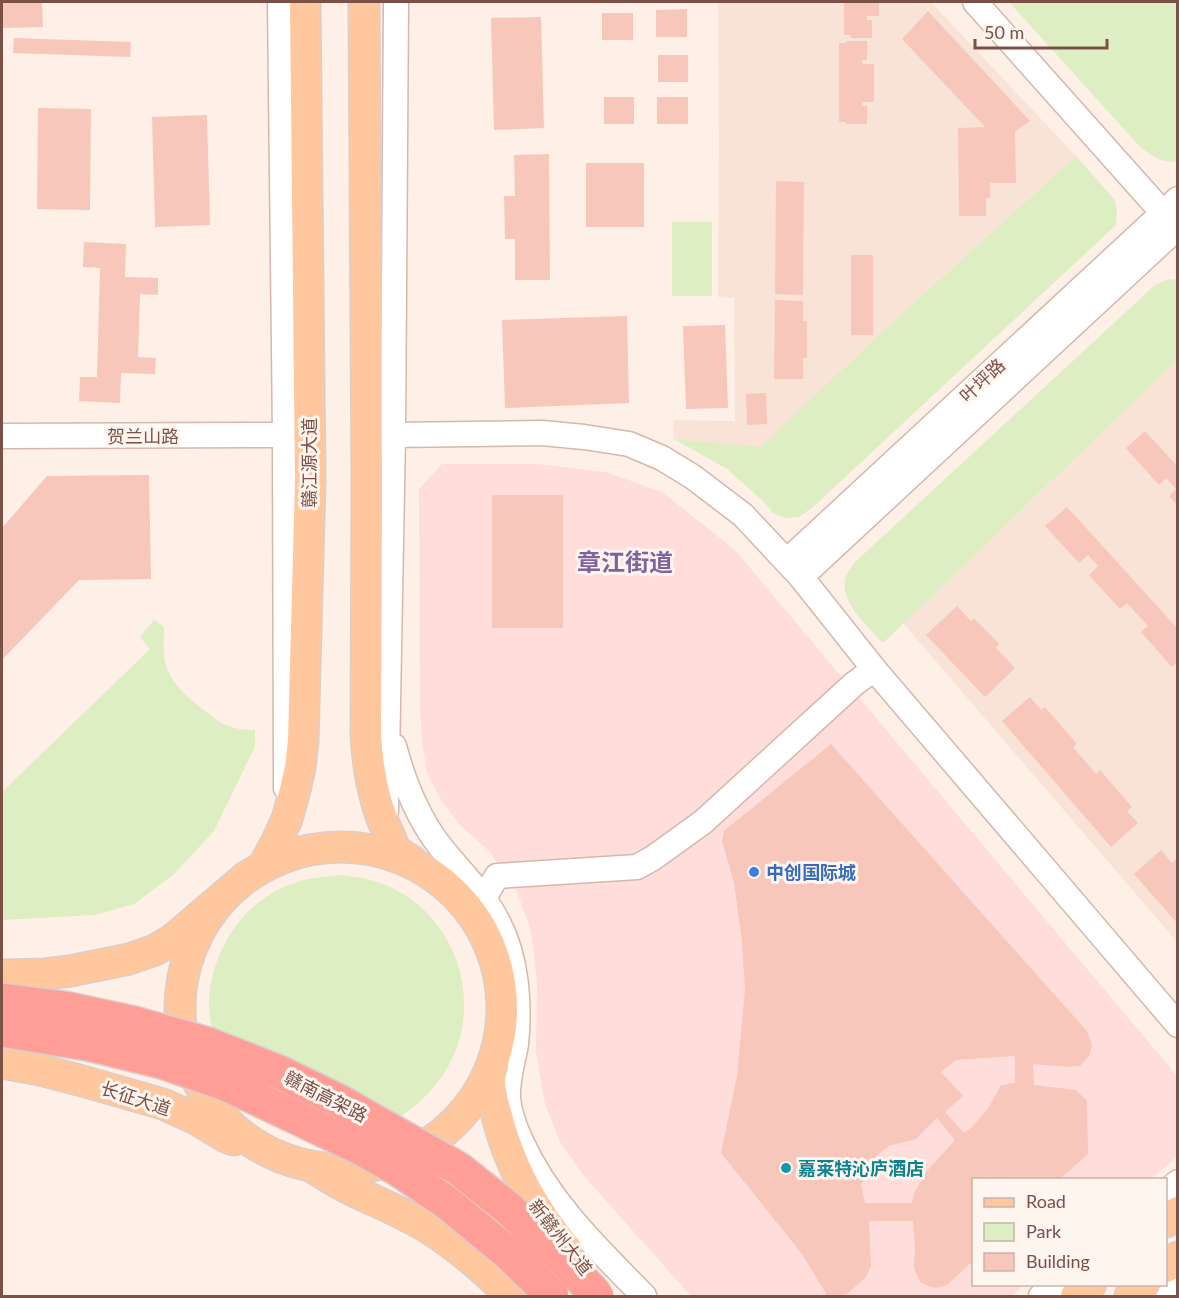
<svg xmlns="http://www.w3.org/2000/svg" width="1179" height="1298" viewBox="0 0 1179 1298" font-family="Lato,'Noto Sans SC',sans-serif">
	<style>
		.residential { fill: #f9e3d6 }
		.commercial { fill: #ffddda }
		.green { fill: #ddeec2 }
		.building { fill: #f7c7bb; fill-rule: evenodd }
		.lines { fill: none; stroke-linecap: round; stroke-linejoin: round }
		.minor-casing { stroke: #d5b7ad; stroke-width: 27 }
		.major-casing { stroke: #dacecb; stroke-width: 33 }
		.minor { stroke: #fff; stroke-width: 24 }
		.major { stroke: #ffc79d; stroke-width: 30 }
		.highway-bridge-casing { stroke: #dacecb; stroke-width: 36; stroke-linecap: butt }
		.highway-bridge { stroke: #ff9e97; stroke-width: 33 }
		.shop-dot { fill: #3f7fe0; stroke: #fff5ef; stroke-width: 2 }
		.culture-dot { fill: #0f9aa8; stroke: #fff5ef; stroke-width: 2 }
		.labels { text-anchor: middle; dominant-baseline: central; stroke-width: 6; stroke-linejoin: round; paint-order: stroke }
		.street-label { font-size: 18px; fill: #7b5047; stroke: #fff5ef }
		.shop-label { font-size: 18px; font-weight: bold; fill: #366cbe; stroke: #fff5ef; text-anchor: start }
		.culture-label { font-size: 18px; font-weight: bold; fill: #0d838f; stroke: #fff5ef; text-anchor: start }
		.district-label { font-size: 24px; font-weight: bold; fill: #7f639f; stroke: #fff5ef }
	</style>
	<rect width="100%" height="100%" fill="#fef0e6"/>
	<g class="residential">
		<path d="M718,2H931L1076,156L895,320L760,448L674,439L673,420L735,421L734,298L718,297L719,145Z"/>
		<path d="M1177,360V942L903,623Z"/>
	</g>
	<path class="commercial" d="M442,464H537L606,472L662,492L735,550L1177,1076V1157L1151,1179L974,1180V1284L1025,1285L1011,1296H691L583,1175L560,1142L545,1104L536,1052L537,982L531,931L517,892L489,851L460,825L440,798L427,773L422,741L420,708L419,489Z"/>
	<g class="green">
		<path d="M1009,2H1177V161C1162,164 1153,156 1141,148Z"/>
		<path d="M1076,156L1114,199L1117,210L1116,225L813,507L799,517L785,518L773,513L764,502L727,469L674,439L760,447L895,320Z"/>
		<rect x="672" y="222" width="40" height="74"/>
		<path d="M1177,279V360L883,643C869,627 841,605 845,580C846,574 851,568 854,563L1155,285L1166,280Z"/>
		<path d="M154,620L164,627C164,641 162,657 168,670C176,692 201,707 218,721C229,728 242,730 255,730V746L214,831L173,875L134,904L95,915L2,920V792L150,649L140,637Z"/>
		<path d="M341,875C361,877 380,881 398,891C466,928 486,1022 437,1083C424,1100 405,1117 384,1123C377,1125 368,1125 361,1125C343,1126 325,1127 306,1128L216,1045C213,1033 210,1021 209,1008C208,950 247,894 304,880C317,877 329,876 341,875Z"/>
	</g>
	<g class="building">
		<path d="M2,2H42L43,27L2,28Z"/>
		<path d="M844,2H879V16H867V20H872V38H851V35H844Z"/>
		<path d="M687,9V37H656V10Z"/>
		<path d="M928,11L1030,121L1015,132L1016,183H990V198H986V216H959L958,128L985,127L902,39Z"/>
		<rect x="602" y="13" width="31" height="27"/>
		<path d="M541,17L544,128L494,130L491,18Z"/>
		<path d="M14,38L131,42L130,57L13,53Z"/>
		<path d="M846,41H867V60H862V64H874V102H862V106H867V124H846V122H839V43H846Z"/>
		<rect x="658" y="55" width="30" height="27"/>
		<rect x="604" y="97" width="30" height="27"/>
		<rect x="657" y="97" width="31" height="27"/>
		<path d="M38,108L91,109L90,210L37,209Z"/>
		<path d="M207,115L210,225L155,227L152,117Z"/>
		<path d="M549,154L550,280H515V239H505L504,196H515L514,155Z"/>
		<rect x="586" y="163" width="58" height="64"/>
		<path d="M776,181L804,182L803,295L775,294Z"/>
		<path d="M84,242L126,244L125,277L158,278V295L140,294L138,357L156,358L155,374L121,373L120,403L79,401L80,377H97L100,268L83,267Z"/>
		<rect x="851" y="255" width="22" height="80"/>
		<path d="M775,300L803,301V321H807V358H803V379H774Z"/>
		<path d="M627,316L629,403L505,408L502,320Z"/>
		<path d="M725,325L728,408L686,409L683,326Z"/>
		<path d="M766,393L767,424L747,425L746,394Z"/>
		<path d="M1145,431L1178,467V506L1169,496L1176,489L1166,478L1159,485L1126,448Z"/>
		<path d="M149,475L151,579L79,580L2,660V528L47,476Z"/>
		<rect x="492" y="495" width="71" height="133"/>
		<path d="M1067,507L1178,629V661L1172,667L1141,632L1148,626L1127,603L1120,609L1089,575L1098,566L1088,555L1079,563L1045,526Z"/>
		<path d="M957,606L971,621L974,618L999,644L996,648L1015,668L985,697L926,635Z"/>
		<path d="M1030,697L1041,710L1045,707L1077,744L1073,747L1096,774L1100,770L1132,807L1127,811L1138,823L1111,847L1002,721Z"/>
		<path d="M831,744L1087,1031L1092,1045L1089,1056L1080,1066L1067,1067L1033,1064L1034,1085L1076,1090L1087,1101L1088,1154L1060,1179H974V1260L947,1285L936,1288L928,1286L920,1282L914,1268L915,1248L913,1221H869L871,1266L865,1278L847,1294L838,1296L827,1295L802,1254L721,1153L737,1076L745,989L742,942L734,883L722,841L724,831ZM1015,1056V1083L1001,1085L987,1110L971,1128L964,1133L945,1112L963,1096L941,1072L956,1060ZM937,1118L955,1140L926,1172L914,1193L912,1203H865L861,1185L866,1173L876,1156L889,1146L916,1139Z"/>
		<path d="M1161,850L1172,863L1176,859L1178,861V924L1134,874Z"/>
	</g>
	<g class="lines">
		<defs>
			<g id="minor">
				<path d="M280,2L285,435L286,788"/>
				<path d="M393,435L542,433L584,437L629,444L662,458L693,477L743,515L801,577L874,669L1178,1025"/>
				<path d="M2,436L285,435"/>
				<path d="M787,561L1178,199"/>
				<path d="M801,577L1178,227L1163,213L975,2"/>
				<path d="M394,746C403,780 416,813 436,841C457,869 484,893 499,924C517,959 520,1005 516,1044C513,1062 507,1079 508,1098C509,1112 515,1128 521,1141C549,1203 598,1249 644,1296"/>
				<path d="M386,811L393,435L396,2"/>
				<path d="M473,916L497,876L637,867L653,858L703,822L854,684L874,669"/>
				<path d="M1166,1192L1178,1182"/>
				<path d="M1041,1296L1056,1284"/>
				<path d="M1168,1296L1178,1289"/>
			</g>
			<g id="major">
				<path d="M364,2L367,485L366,735C368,771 374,805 390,837C392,841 393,847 396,850C400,854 407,858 412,861"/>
				<circle cx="341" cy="1008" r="161"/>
				<path d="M2,975L45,974L70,971L129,959L155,950L172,940L246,877L263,867L276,843L287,819L294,794L300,768L303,741L310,481L305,2"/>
				<path d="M2,1063L40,1070L79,1080L163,1104L196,1119L226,1137L234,1140"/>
				<path d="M493,1066C492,1070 490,1075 490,1079C489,1091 495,1108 498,1120C511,1169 535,1212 567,1250"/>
				<path d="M315,1169C329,1177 342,1186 356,1192C381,1204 406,1214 430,1229C460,1248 486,1272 512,1296"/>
				<path d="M1166,1222L1178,1212"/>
				<path d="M1166,1267L1178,1257"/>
				<path d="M1076,1296L1091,1284"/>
				<path d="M1130,1296L1145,1284"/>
			</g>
		</defs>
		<use href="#minor" class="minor-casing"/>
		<use href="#major" class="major-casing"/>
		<use href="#minor" class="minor"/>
		<use href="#major" class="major"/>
		<defs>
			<g id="highway-bridge">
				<path d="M2,1000L64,1008L134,1023L208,1044L279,1072L339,1101L459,1169L509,1209L568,1265L597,1296"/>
				<path d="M2,1030L88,1044L162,1062L228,1085L285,1112L362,1149L399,1170L446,1202L508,1253L552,1296"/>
			</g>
		</defs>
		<use href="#highway-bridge" class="highway-bridge-casing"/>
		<use href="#highway-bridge" class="highway-bridge"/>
	</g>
	<circle class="shop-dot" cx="754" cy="872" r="6"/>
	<circle class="culture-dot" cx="786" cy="1168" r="6"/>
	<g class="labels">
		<g class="street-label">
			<text transform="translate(982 380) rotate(-43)">叶坪路</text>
			<text x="143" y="436">贺兰山路</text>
			<text transform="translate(309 463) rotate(-90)">赣江源大道</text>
			<text transform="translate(326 1096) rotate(27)">赣南高架路</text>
			<text transform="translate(136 1098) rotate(18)">长征大道</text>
			<text transform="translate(561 1237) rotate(52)">新赣州大道</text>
		</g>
		<g class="shop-label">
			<text x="766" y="872">中创国际城</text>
		</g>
		<g class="culture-label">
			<text x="798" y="1168">嘉莱特沁庐酒店</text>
		</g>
		<g class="district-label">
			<text x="625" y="561">章江街道</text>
		</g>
	</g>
	<rect width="1179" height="1298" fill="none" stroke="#7b5047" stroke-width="6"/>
	<rect x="972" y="1178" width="195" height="108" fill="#fff5ef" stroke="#cab3ac" stroke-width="1.5"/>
	<rect x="984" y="1198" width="30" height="9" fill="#ffc79d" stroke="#cab3ac" stroke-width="1.5"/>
	<text x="1026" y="1208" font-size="18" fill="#7b5047">Road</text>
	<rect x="984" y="1223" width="30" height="18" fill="#ddeec2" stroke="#cab3ac" stroke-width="1.5"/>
	<text x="1026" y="1238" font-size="18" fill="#7b5047">Park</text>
	<rect x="984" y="1253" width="30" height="18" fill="#f7c7bb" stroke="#cab3ac" stroke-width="1.5"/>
	<text x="1026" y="1268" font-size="18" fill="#7b5047">Building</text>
	<path d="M975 39v9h132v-9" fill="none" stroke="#7b5047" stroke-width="3"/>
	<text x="984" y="39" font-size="18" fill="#7b5047" stroke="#fff5ef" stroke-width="4.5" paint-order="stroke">50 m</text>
</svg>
